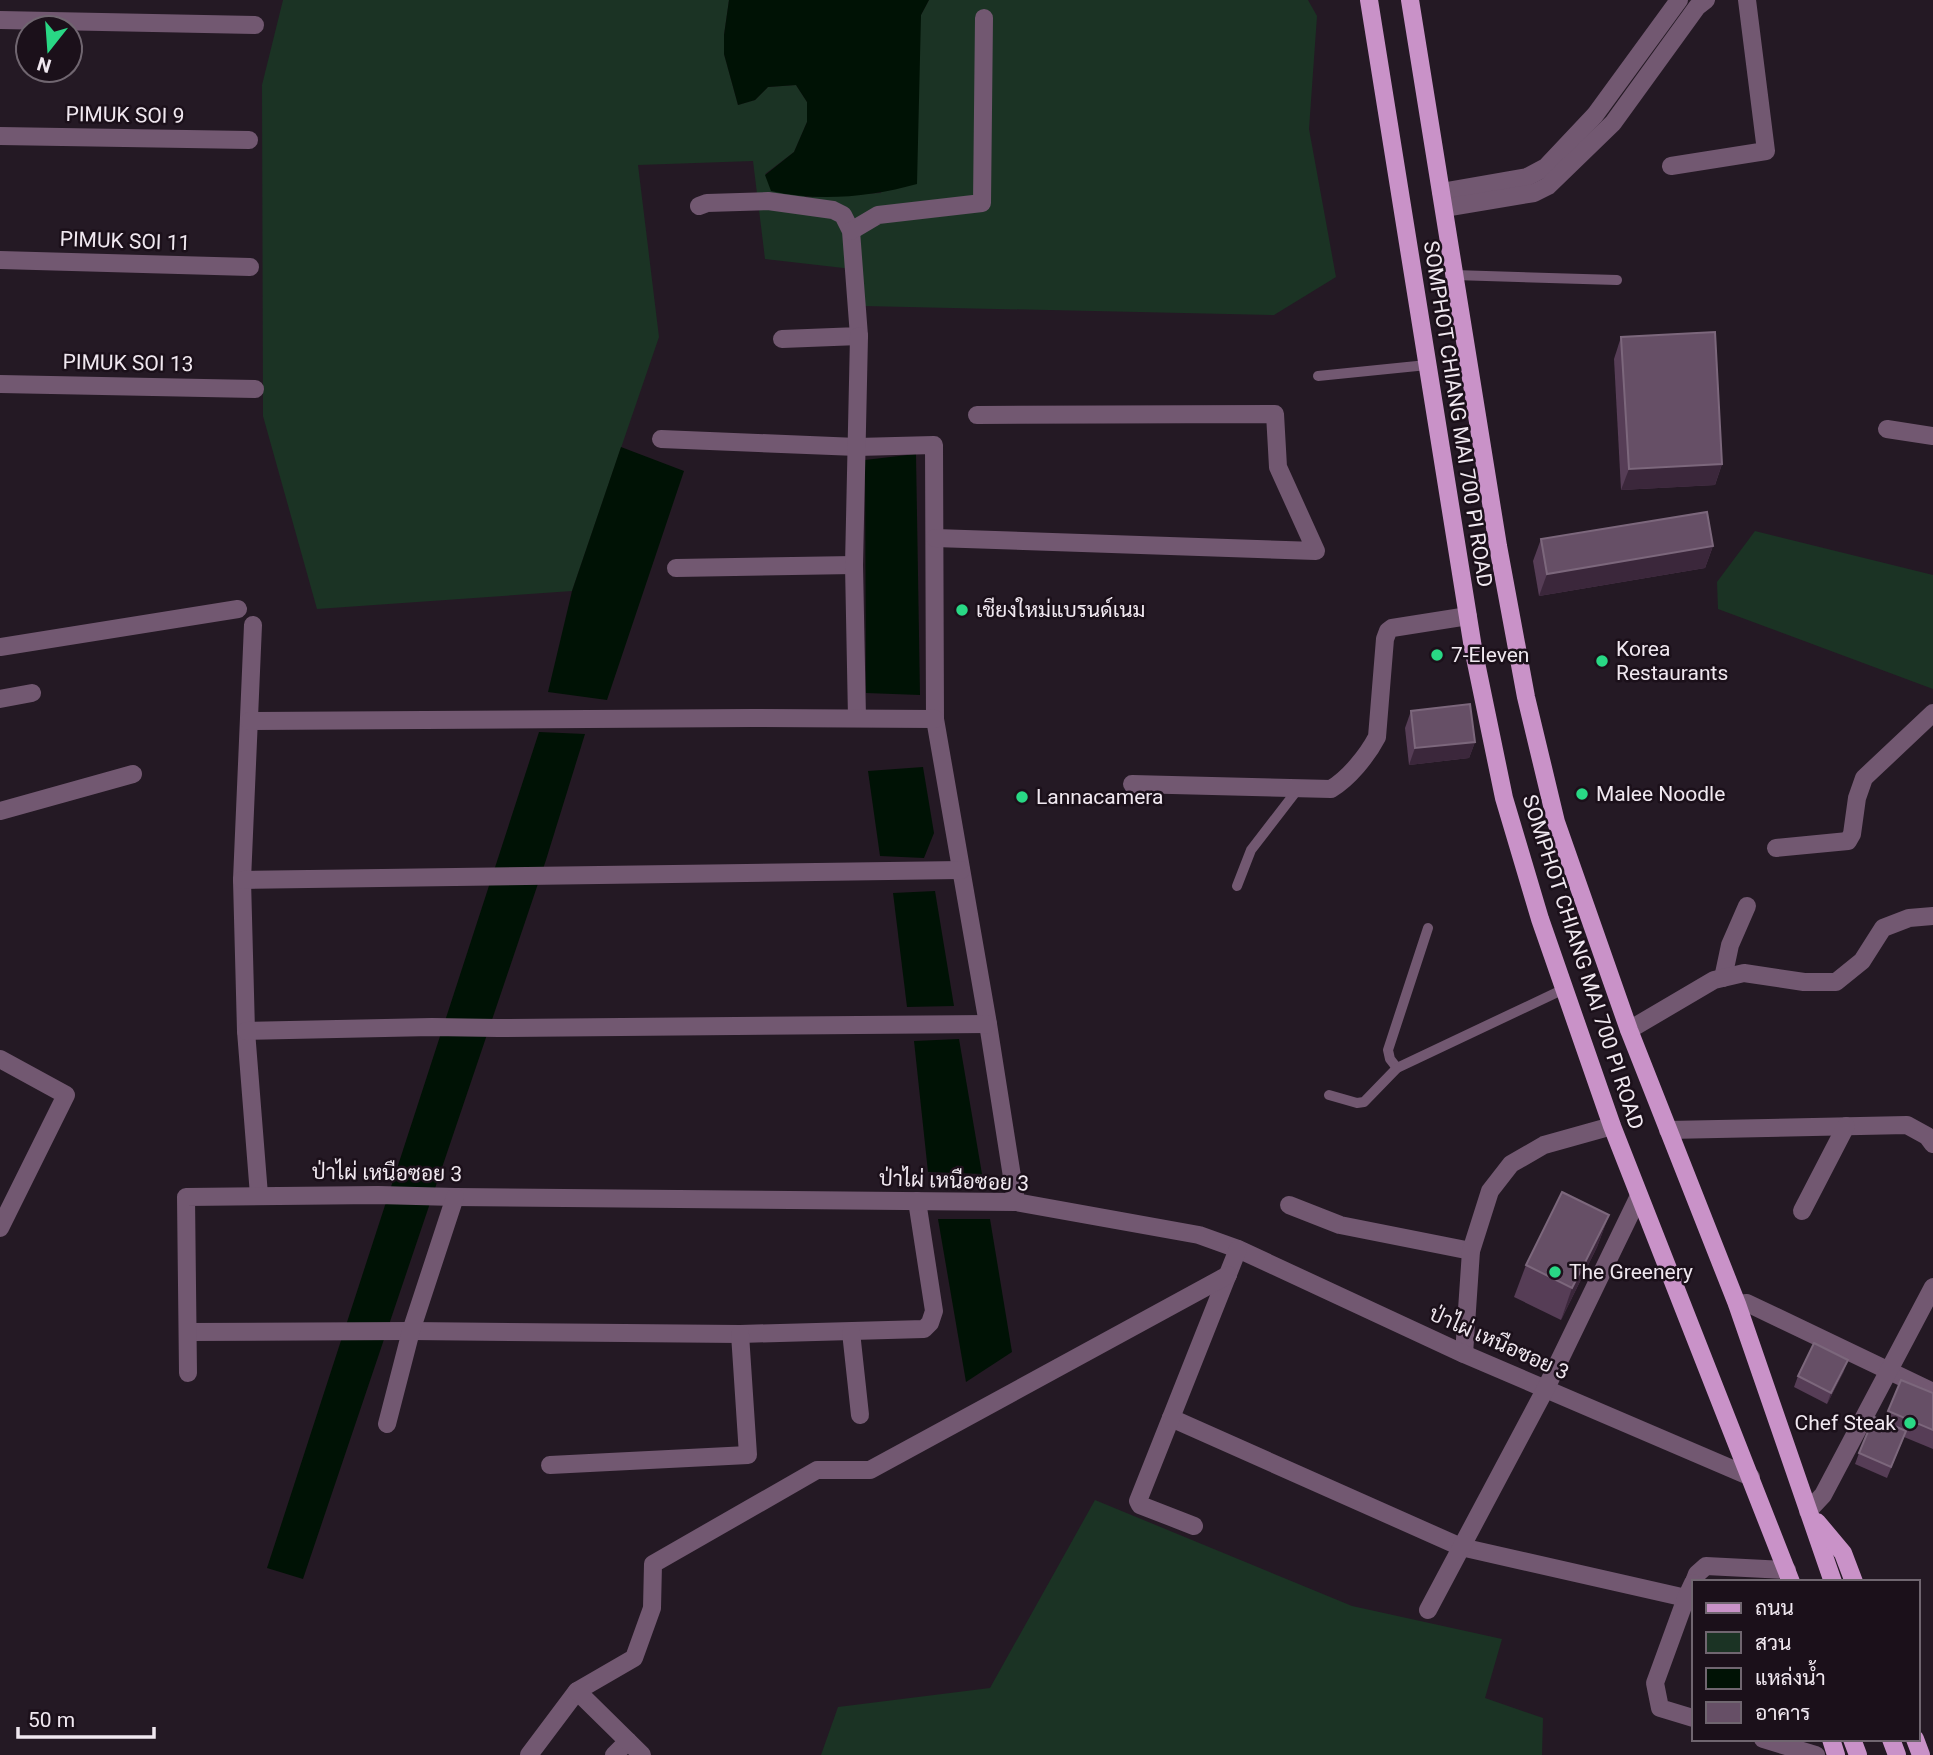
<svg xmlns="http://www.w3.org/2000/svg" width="1933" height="1755" viewBox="0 0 1933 1755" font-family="Roboto,Sarabun,sans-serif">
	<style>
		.green { fill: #1b3324 }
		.water { fill: #001205 }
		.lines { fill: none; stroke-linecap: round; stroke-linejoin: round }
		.service { stroke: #725871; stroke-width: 10 }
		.minor { stroke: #725871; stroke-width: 18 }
		.primary { stroke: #c992c8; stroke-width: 18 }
		.wall { fill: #563d56 }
		.shaded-wall { fill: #3b273b }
		.building { fill: #664f66; stroke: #7c677c; stroke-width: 2 }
		.poi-dot { fill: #29d885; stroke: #1b101a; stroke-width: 2.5 }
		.labels { text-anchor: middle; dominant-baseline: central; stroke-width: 5; stroke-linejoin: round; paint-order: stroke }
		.street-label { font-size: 21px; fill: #f0e8f0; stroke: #1b101a }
		.poi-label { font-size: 21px; fill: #f0e8f0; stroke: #1b101a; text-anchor: start }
	</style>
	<rect width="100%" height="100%" fill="#241924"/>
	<g class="green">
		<path d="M283,0H729L724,35V54L738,105L755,100L768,87L796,85L807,102V122L794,152L765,174L806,197L881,193L921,15L929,0H1308L1317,16L1309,129L1336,277L1274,315L864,306L861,270L765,259L753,161L638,165L659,337L572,591L317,609L263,416L262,85Z"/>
		<path d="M1755,531L1933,575V689L1718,609L1717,582Z"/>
		<path d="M1095,1500L1352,1606L1502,1639L1485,1698L1543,1718L1542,1755H821L838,1707L990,1688Z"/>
	</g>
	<g class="water">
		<path d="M729,0H929L921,15L917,184C871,197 817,202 771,191L765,175L794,152L807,122V102L796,85L768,87L755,100L738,105L724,54V35Z"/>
		<path d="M621,447L684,471L607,700L548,692L572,591Z"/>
		<path d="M916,454L920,695L866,693L865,460Z"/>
		<path d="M539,732L585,734L546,860L303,1579L267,1568Z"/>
		<path d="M923,767L934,833L924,858L880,856L868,771Z"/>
		<path d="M935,891L954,1006L907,1007L893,893Z"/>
		<path d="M959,1039L982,1174L928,1172L914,1041Z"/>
		<path d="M938,1219H990L1012,1352L966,1382Z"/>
	</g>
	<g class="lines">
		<g class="service">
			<path d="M1454,275L1617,280"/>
			<path d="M1318,376L1427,365"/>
			<path d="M1237,886L1251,850L1298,789"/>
			<path d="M1397,1068L1390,1059L1388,1050L1428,928"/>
			<path d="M1329,1095L1357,1103L1364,1102L1397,1068L1564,989"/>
		</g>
		<g class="minor">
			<path d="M0,20L255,25"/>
			<path d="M0,136L249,140"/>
			<path d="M1671,166L1766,151L1747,0"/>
			<path d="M1441,192L1527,177L1546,167L1595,115L1679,0"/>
			<path d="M699,206L707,203L768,201L833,210L843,215L851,231L859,336L782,339"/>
			<path d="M1444,208L1534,193L1548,186L1613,123L1697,7L1706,0"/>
			<path d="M851,231L878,215L982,203L984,18"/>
			<path d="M0,260L250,267"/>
			<path d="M0,384L255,389"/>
			<path d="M1887,429L1933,436"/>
			<path d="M661,439L857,447L934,445L935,719L988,1024L1016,1202"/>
			<path d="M935,538L1316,551L1278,467L1275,414L977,415"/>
			<path d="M676,568L854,565"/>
			<path d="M253,625L242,880L246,1031L259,1195"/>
			<path d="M0,647L238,609"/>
			<path d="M0,699L32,693"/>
			<path d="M857,718L854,565L859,336"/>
			<path d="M249,721L751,718L935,719"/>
			<path d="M1132,784L1331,789C1349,778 1367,756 1377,737L1385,639L1388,631L1392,628L1468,616"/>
			<path d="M0,811L133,774"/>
			<path d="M1776,848L1848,841L1852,834L1857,798L1864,778L1933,713"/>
			<path d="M242,880L961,870"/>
			<path d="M1723,978L1730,945L1747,906"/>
			<path d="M1629,1030L1714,980L1744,973L1804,982H1836L1862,961L1883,928L1909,918L1933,916"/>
			<path d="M246,1031L432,1027L498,1028L988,1024"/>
			<path d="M0,1059L66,1095L0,1228"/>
			<path d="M1668,1130L1907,1125L1927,1136L1933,1144"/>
			<path d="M1289,1205L1340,1225L1471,1251"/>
			<path d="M1802,1211L1846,1126"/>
			<path d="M1737,1304L1747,1303L1933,1392"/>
			<path d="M188,1332L411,1331L740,1334L924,1329L930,1323L934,1311L917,1201"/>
			<path d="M851,1332L860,1415"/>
			<path d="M1464,1354L1471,1251L1490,1191L1511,1164L1544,1145L1612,1126"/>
			<path d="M188,1373L186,1197L378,1195L455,1197L1016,1202L1199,1235L1238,1249L1464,1354L1751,1477"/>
			<path d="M1171,1418L1461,1547L1686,1598"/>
			<path d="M387,1424L411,1331L455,1197"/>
			<path d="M550,1465L748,1455L740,1334"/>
			<path d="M1808,1511L1823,1495L1933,1287"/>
			<path d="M1194,1526L1140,1505L1138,1501L1238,1249"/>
			<path d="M1694,1582L1697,1574L1706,1566L1787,1570"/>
			<path d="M1693,1583L1686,1598L1655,1683L1660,1708L1693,1718"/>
			<path d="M1428,1610L1546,1388L1639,1196"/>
			<path d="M1763,1739L1816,1755"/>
			<path d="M529,1755L577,1691"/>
			<path d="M614,1755L628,1741"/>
			<path d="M642,1755L577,1691L634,1658L652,1608L653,1564L817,1470H870L1228,1275"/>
		</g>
		<g class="primary">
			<path d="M1369,0L1473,648L1504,798L1540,919L1612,1126L1791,1582"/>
			<path d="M1410,0L1498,546L1526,697L1556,822L1629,1030L1737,1304L1833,1582"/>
			<path d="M1817,1522L1843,1553L1854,1582"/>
			<path d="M1831,1739L1836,1755"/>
			<path d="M1852,1739L1858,1755"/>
			<path d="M1891,1739L1897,1755"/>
			<path d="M1915,1739L1921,1755"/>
		</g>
	</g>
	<g class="wall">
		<path d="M1621,337L1722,464L1715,485L1621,490L1614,359Z"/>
		<path d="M1541,539L1713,546L1705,568L1539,596L1533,561Z"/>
		<path d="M1411,711L1475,742L1469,758L1409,765L1405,728Z"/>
		<path d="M1609,1215L1597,1247L1561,1320L1514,1297L1526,1265Z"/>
		<path d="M1844,1371L1827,1404L1794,1387L1798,1376Z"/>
		<path d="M1933,1393V1449L1904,1437L1887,1478L1855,1464L1859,1453L1884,1422L1888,1411Z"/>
	</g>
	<g class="shaded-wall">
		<path d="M1722,464L1715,485L1621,490L1629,469Z"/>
		<path d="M1713,546L1705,568L1539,596L1547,574Z"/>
		<path d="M1475,742L1469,758L1409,765L1415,748Z"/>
		<path d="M1609,1215L1597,1247L1561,1320L1572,1288Z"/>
		<path d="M1848,1360L1844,1371L1827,1404L1831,1393Z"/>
	</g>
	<g class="building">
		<path d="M1715,332L1722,464L1629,469L1621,337Z"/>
		<path d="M1707,512L1713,546L1547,574L1541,539Z"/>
		<path d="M1470,704L1475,742L1415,748L1411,711Z"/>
		<path d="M1562,1192L1609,1215L1572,1288L1526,1265Z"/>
		<path d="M1814,1343L1848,1360L1831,1393L1798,1376Z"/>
		<path d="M1901,1380L1933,1393V1430L1888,1411Z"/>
		<path d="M1874,1417L1906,1431L1891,1467L1859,1453Z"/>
	</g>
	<g class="poi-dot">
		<circle cx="962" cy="610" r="7"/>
		<circle cx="1437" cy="655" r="7"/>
		<circle cx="1602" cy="661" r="7"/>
		<circle cx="1582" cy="794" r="7"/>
		<circle cx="1022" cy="797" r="7"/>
		<circle cx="1555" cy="1272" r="7"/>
		<circle cx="1910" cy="1423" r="7"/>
	</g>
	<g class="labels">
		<g class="street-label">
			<text transform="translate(125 115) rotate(1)">PIMUK SOI 9</text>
			<text transform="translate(125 241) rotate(2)">PIMUK SOI 11</text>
			<text transform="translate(128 363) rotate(1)">PIMUK SOI 13</text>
			<text transform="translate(1458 414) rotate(81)">SOMPHOT CHIANG MAI 700 PI ROAD</text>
			<text transform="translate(1583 962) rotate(72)">SOMPHOT CHIANG MAI 700 PI ROAD</text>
			<text transform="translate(387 1173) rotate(1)">ป่าไผ่ เหนือซอย 3</text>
			<text transform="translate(954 1181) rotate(2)">ป่าไผ่ เหนือซอย 3</text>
			<text transform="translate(1499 1343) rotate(24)">ป่าไผ่ เหนือซอย 3</text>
		</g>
		<g class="poi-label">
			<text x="976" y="610">เชียงใหม่แบรนด์เนม</text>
			<text x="1616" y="649">Korea<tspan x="1616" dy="24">Restaurants</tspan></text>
			<text x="1451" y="655">7-Eleven</text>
			<text x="1596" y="794">Malee Noodle</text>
			<text x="1036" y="797">Lannacamera</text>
			<text x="1569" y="1272">The Greenery</text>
			<text x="1896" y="1423" text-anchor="end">Chef Steak</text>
		</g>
	</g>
	<rect x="1692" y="1580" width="228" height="161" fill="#1b101a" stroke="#706670" stroke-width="2"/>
	<rect x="1706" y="1603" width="35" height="10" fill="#c992c8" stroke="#706670" stroke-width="2"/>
	<text x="1755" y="1615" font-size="21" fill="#f0e8f0">ถนน</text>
	<rect x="1706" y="1632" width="35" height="21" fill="#1b3324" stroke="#706670" stroke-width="2"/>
	<text x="1755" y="1650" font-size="21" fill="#f0e8f0">สวน</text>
	<rect x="1706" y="1668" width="35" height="21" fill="#001205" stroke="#706670" stroke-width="2"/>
	<text x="1755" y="1685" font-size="21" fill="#f0e8f0">แหล่งน้ำ</text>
	<rect x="1706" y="1702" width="35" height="21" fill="#664f66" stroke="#706670" stroke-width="2"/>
	<text x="1755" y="1720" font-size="21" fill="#f0e8f0">อาคาร</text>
	<g transform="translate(49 49) rotate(197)"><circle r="33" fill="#1b101a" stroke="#706670" stroke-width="2"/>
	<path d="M0-5L12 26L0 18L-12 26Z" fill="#29d885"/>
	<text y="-10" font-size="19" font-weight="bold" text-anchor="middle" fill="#f0e8f0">N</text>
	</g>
	<path d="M18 1727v10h136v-10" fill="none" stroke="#f0e8f0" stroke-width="3.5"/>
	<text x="28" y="1727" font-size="21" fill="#f0e8f0" stroke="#1b101a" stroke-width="5" paint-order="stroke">50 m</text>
</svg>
